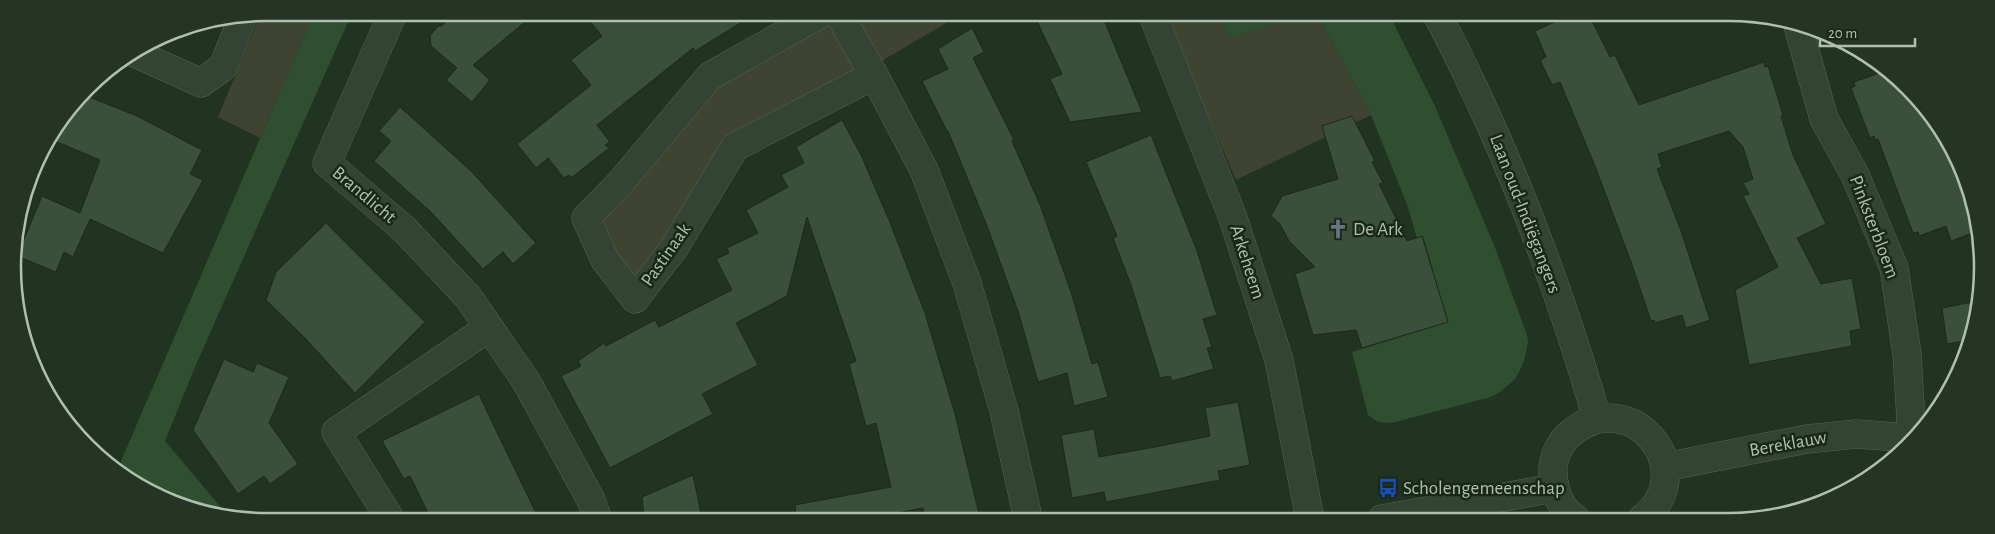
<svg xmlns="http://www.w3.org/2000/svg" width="1995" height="534" viewBox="0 0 1995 534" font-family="'Alegreya Sans',sans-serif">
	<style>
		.green { fill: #3f4331 }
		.water { fill: #304f30 }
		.building { fill: #3b503b; stroke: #1c2a1c }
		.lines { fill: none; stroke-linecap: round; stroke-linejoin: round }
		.minor-casing { stroke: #556555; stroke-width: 29 }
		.tertiary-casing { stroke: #556555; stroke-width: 29 }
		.minor { stroke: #344434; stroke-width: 28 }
		.tertiary { stroke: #344434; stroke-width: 28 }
		.labels { text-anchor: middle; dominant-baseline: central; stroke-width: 5; stroke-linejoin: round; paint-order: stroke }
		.street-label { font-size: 19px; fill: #aec1af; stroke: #1a281a }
		.poi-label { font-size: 19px; fill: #aec1af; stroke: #1a281a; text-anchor: start }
		.rim { fill: none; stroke: #aec1af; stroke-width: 2.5 }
	</style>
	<rect width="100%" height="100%" fill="#213321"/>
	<g class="green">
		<path d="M267,13H314L260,138L218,117L261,14Z"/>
		<path d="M834,14L960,15L863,72L726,145L675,227L634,283L598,220L718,81Z"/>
		<path d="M1164,15L1218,16L1230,38L1298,16H1318L1371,115L1236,180Z"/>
	</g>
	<g class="water">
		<path d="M314,13H352L195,367L165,441L229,517H218L140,487L118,468Z"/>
		<path d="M1218,16H1298L1230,38Z"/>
		<path d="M1318,16H1390L1435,106L1494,245L1527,335L1528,342L1524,361L1520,370L1515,379L1500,392L1491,397L1391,423L1378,422L1368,415L1352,352L1448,322L1423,236L1417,238L1408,207L1371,115Z"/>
	</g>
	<g class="building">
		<path d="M453,13H536L473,65L490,80L472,102L446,80L457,68L431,46L430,36L438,26H442Z"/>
		<path d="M584,14H755L695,51L693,48L597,125L610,142L605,145L609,148L571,178L569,175L564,178L548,158L536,168L517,144L591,85L571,60L602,36Z"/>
		<path d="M1034,15H1102L1142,112L1070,122L1050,79L1062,74Z"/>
		<path d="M1565,17H1590L1610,57L1615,55L1639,105L1764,62L1765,67L1768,66L1783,115L1781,116L1793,155L1826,224L1797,238L1821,284L1852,278L1861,329L1850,331L1852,346L1749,365L1735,290L1778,267L1743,196L1749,194L1743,183L1753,179L1743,147L1729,131L1658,154L1662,167L1657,169L1681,231L1710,320L1686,328L1682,315L1655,323L1654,320L1651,321L1631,262L1595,166L1560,82L1552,85L1540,60L1546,57L1535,31Z"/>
		<path d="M972,28L984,52L973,58L1014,140L1012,141L1040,205L1071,292L1092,364L1098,362L1108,397L1074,406L1067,373L1038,382L1019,314L987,226L948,131H947L922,81L948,69L938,49Z"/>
		<path d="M1885,71L1931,117L1940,144L1946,142L1978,223V231L1951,241L1946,226L1919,236L1918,232L1913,233L1878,139L1875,140L1874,136L1870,138L1851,88L1855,86L1854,82Z"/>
		<path d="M84,95L137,116L202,150L190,174L203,180L163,253L90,219L73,257L64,252L56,272L17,256L42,196L80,213L100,160L50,139Z"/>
		<path d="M400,107L471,171L536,243L513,264L503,252L483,269L431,212L374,161L391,141L379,131Z"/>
		<path d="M1352,116L1375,161L1372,162L1383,183L1379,184L1407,241L1422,236L1448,322L1362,348L1356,330L1313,335L1295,274L1315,267L1289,241L1280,224L1271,216L1282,196L1338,179L1322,126Z"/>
		<path d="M842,120L861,155L889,220L925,313L955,414L980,518H924L923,508L871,518H796L795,505L891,487L876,423L866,426L849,364L856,361L807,217L787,296L736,323L758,365L702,394L713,414L610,468L561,376L581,366L578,361L604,343L606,346L655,320L659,327L732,290L716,259L729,253L727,248L758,233L746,210L788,187L781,175L804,163L796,147Z"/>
		<path d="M1151,135L1197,251L1217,315L1203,319L1212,347L1207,348L1214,369L1172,381L1170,376L1160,378L1131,285L1113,238L1117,236L1086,162Z"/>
		<path d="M326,223L425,322L355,393L306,339L266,300L276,272Z"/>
		<path d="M1978,301V316L1969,340L1947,344L1942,308Z"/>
		<path d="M224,359L253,372L257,363L289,377L269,423L298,464L270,484L264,476L238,494L193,430Z"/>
		<path d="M479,394L491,420L538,517H430L410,476L404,479L382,441Z"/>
		<path d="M1238,402L1250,465L1218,471L1220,480L1106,502L1104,492L1072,498L1061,435L1094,429L1099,457L1155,447L1210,436L1205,408Z"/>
		<path d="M693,475L702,518L644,517L642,497Z"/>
	</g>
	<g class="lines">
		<defs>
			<g id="minor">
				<path d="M393,13L327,163L404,229L468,297L526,381L591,500L597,517"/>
				<path d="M820,14L710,76L620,183L586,218L605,260L635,299L674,248L735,147L874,75"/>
				<path d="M839,14L874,75L924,170L967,283L1004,411L1028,518"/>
				<path d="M1153,15L1233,218L1279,360L1310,519"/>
				<path d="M1798,26L1824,119L1855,175L1894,268L1907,354L1912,438"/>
				<path d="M135,53L201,83L223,67L243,17"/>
				<path d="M389,517L336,432L488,328"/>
			</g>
			<g id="tertiary">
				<path d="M1438,16C1505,144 1557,280 1597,418"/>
				<path d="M1665,467L1807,439L1856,434L1912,438"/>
				<path d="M1382,519L1554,488"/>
				<path d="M1576,519C1560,509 1554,490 1553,473C1552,458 1560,442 1571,433C1632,383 1703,471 1642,519"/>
			</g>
		</defs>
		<use href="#minor" class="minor-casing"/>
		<use href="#tertiary" class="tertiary-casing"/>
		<use href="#minor" class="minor"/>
		<use href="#tertiary" class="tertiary"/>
	</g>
	<defs>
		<symbol id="church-bare" viewBox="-9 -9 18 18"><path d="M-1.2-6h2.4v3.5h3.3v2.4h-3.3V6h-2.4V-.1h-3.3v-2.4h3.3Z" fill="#6b7280" stroke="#1a281a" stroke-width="2.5" paint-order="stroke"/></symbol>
		<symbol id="bus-bare" viewBox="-9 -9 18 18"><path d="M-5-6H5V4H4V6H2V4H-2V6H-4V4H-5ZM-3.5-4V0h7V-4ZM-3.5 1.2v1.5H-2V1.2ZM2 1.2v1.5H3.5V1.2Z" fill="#1a4fb4" stroke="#1a281a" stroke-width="2.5" paint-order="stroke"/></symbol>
	</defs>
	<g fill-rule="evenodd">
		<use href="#church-bare" x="1324" y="215" width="28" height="28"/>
		<use href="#bus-bare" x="1374" y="474" width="28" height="28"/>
	</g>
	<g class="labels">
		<g class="street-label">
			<text transform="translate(364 195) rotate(40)">Brandlicht</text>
			<text transform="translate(1525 214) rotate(69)">Laan oud-Indiëgangers</text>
			<text transform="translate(1874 227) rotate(69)">Pinksterbloem</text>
			<text transform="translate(666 255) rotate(-55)">Pastinaak</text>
			<text transform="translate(1247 262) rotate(72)">Arkeheem</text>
			<text transform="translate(1788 444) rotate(-10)">Bereklauw</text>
		</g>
		<g class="poi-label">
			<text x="1353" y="229">De Ark</text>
			<text x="1403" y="488">Scholengemeenschap</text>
		</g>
	</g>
	<path d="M0 0H1995V534H0ZM267 21H1728A246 246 0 0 1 1974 267V267A246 246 0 0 1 1728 513H267A246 246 0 0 1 21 267V267A246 246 0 0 1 267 21Z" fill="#263426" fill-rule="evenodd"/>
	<path class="rim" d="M267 21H1728A246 246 0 0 1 1974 267V267A246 246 0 0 1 1728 513H267A246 246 0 0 1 21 267V267A246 246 0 0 1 267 21Z"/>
	<path d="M1820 38v8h95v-8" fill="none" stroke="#aec1af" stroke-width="2.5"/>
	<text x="1828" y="38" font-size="15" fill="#aec1af" stroke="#1a281a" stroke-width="4" paint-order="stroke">20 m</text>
</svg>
